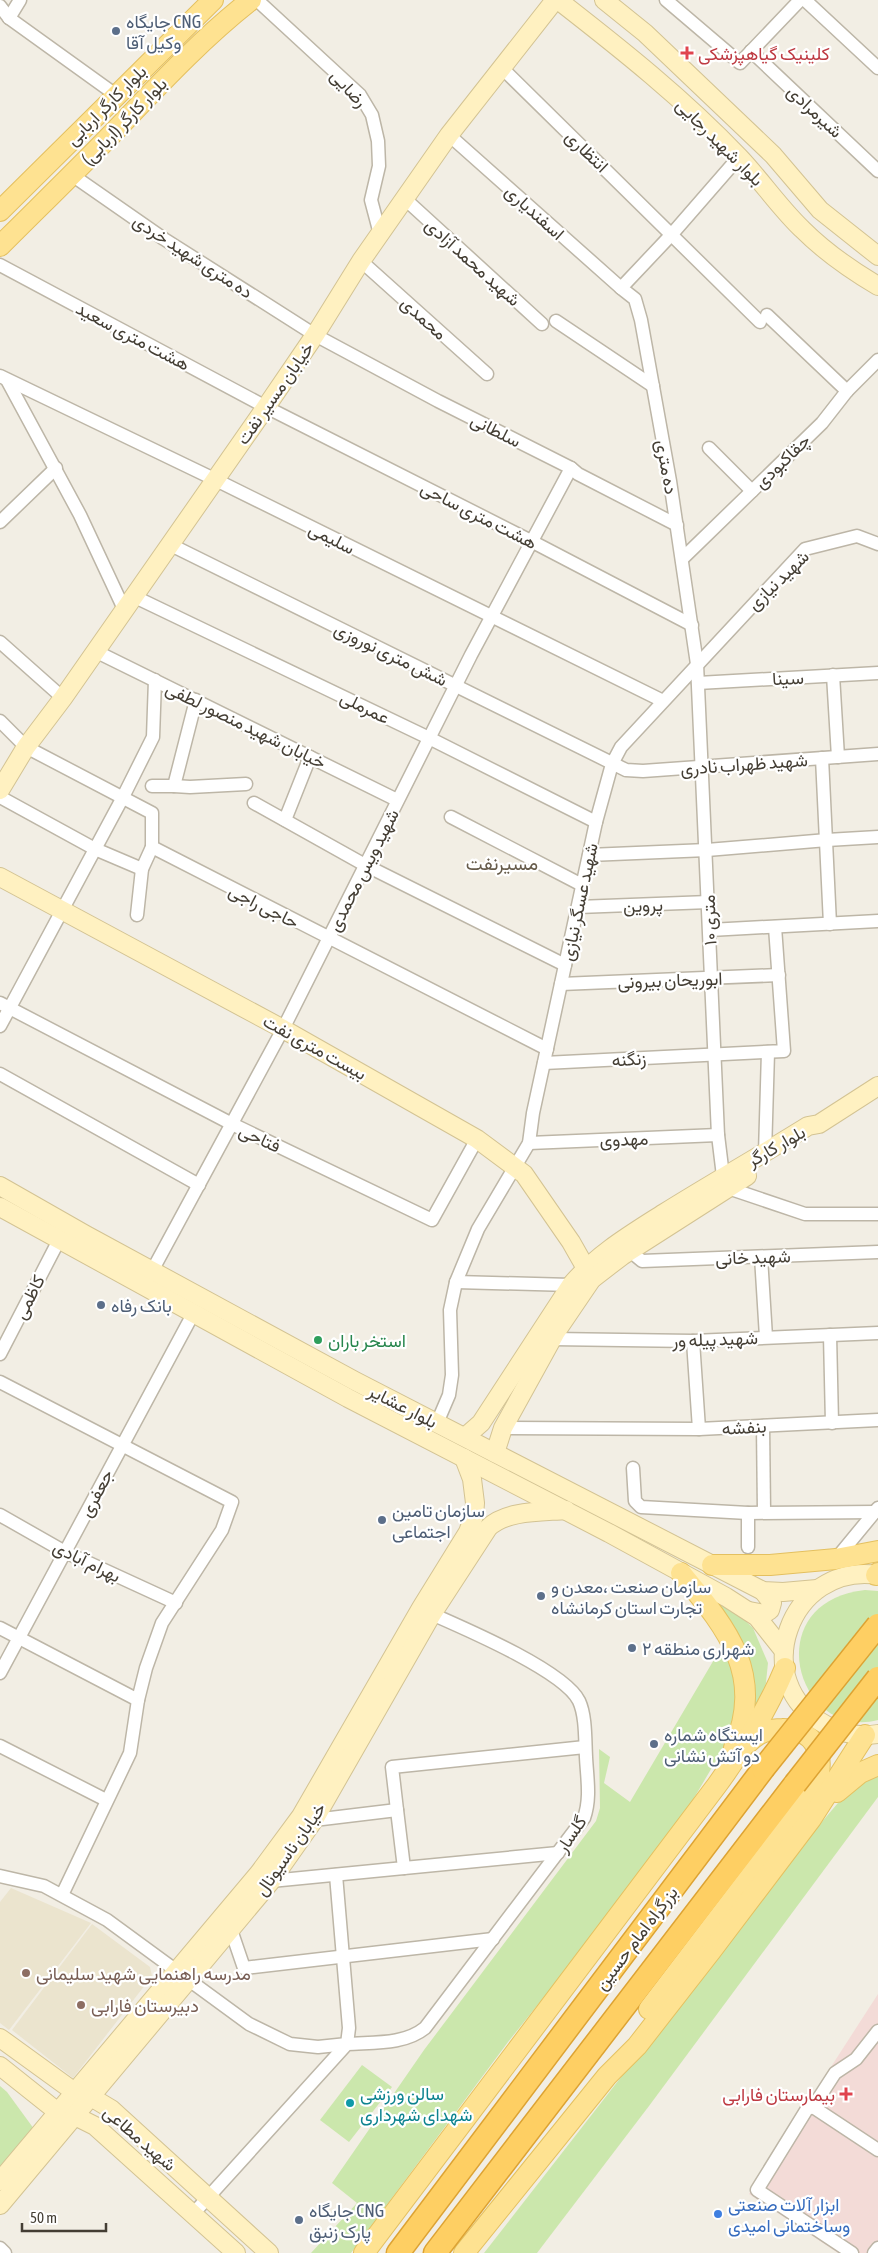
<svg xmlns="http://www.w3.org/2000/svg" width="878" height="2253" viewBox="0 0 878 2253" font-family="'Asap Condensed',Vazirmatn,sans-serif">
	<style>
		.education { fill: #ebe4ce }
		.medical { fill: #f3dbd7 }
		.green { fill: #cbe7ac }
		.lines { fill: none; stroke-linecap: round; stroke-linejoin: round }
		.street-casing { stroke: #bdb6a7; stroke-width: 15 }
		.secondary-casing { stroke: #d3c393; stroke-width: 20 }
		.primary-casing { stroke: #e4c060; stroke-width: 22 }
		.highway-casing { stroke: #dda333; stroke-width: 25 }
		.street { stroke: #fff; stroke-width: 12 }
		.secondary { stroke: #fff1c1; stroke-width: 18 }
		.primary { stroke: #fee291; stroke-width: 20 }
		.highway { stroke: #fecf63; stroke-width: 22 }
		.highway-bridge-casing { stroke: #dda333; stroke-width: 25; stroke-linecap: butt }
		.highway-bridge { stroke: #fecf63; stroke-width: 22 }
		.service-dot { fill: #5c6f8a; stroke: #fff; stroke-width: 2 }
		.health-dot { fill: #e0444e; stroke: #fff; stroke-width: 2 }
		.leisure-dot { fill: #2e9e5b; stroke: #fff; stroke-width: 2 }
		.education-dot { fill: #8d6e63; stroke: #fff; stroke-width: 2 }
		.culture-dot { fill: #0f9aa8; stroke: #fff; stroke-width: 2 }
		.shop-dot { fill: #3f7fe0; stroke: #fff; stroke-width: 2 }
		.labels { text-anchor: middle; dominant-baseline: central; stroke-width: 4.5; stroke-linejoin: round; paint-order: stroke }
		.service-label { font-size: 18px; fill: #4e5e75; stroke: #fff; text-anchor: start }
		.health-label { font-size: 18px; fill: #be3a42; stroke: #fff; text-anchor: start }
		.street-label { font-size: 18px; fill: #443e34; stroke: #fff }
		.leisure-label { font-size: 18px; fill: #27864d; stroke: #fff; text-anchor: start }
		.education-label { font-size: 18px; fill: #785e54; stroke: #fff; text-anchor: start }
		.culture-label { font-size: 18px; fill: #0d838f; stroke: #fff; text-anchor: start }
		.shop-label { font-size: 18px; fill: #366cbe; stroke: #fff; text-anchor: start }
		.neighbourhood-label { font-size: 19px; fill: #675c4b; stroke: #fff }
	</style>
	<rect width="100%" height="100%" fill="#f2eee4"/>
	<g class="education">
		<path d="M11,1888L91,1923L9,2030L0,2023V1902Z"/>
		<path d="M92,1924L150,1967L152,1976L73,2078L12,2030Z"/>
	</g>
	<path class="medical" d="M878,1994V2253H838L749,2194Z"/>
	<g class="green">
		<path d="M865,1590L878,1591V1720C796,1741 757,1602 865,1590Z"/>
		<path d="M709,1598L737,1613L753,1628L768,1663L765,1692L750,1713Z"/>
		<path d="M725,1641L738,1679L733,1732L694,1798L631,1888L508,2042L351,2253H311L357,2203L332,2183L424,2050L596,1821L600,1808L599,1749L610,1757L604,1783L630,1802Z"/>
		<path d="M878,1776V1797L649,2106L537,2253H484L798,1850L849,1790Z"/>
		<path d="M362,2065L392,2087L349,2142L320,2120Z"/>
		<path d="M0,2086L7,2092L34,2129L0,2169Z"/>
	</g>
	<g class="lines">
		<defs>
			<g id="street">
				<path d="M257,0L360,95L372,115L378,141L379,166L371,200L380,234"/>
				<path d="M666,0L740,63L800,0"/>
				<path d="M805,0L878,68"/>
				<path d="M0,6L9,18L116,95"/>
				<path d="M9,18L20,0"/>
				<path d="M751,51L878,171"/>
				<path d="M502,68L760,322"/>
				<path d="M449,135L621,288"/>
				<path d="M72,175L164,239L315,335L438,401L571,468L578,474L677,525"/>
				<path d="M405,199L542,324"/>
				<path d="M361,261L487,374"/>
				<path d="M0,265L266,407L531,541L692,625"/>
				<path d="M767,315L847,391"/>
				<path d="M556,321L653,386"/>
				<path d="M0,376L214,479L663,701"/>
				<path d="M7,380L80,515L124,609"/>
				<path d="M709,448L752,491"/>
				<path d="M0,522L56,468"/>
				<path d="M169,544L626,770L643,771L878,754"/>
				<path d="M682,559L822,423L847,391L878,360"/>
				<path d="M133,596L429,738L596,822"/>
				<path d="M0,642L63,698"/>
				<path d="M95,651L397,800"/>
				<path d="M833,675L838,757"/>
				<path d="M698,683L878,673"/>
				<path d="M0,721L26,747L152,813V847"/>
				<path d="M822,758L830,924"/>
				<path d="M152,786H174L196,700"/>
				<path d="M174,786L190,787L246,784"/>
				<path d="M0,797L95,849L142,869"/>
				<path d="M254,803L365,865L565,965"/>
				<path d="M451,817L582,885"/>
				<path d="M285,820L310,757"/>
				<path d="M589,855L707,850L827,840L878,837"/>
				<path d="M578,907L709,902"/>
				<path d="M137,915L142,869L152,847L547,1049"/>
				<path d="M710,930L878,921"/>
				<path d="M561,984L779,975"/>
				<path d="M0,1003L232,1124L432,1220L477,1139"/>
				<path d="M0,1026L123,797L153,737L155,680"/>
				<path d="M544,1063L784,1051L775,927"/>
				<path d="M0,1074L199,1185"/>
				<path d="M529,1143L718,1135"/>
				<path d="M765,1153L768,1052"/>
				<path d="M723,1176L718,1135L697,664L670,481L641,320L635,299L621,288L672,234L739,157"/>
				<path d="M728,1188L805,1214H878"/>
				<path d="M630,1251L642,1261L878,1252"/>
				<path d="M761,1257L766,1337"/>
				<path d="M152,1271L283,1029L471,655L571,468"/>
				<path d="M456,1282L571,1285"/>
				<path d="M830,1335L832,1423"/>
				<path d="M552,1339L693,1341L878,1333"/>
				<path d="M693,1341L699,1429L878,1420"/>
				<path d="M0,1354L59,1240"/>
				<path d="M0,1382L232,1502L222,1530L162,1623L146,1668L138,1700L130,1753L62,1895"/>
				<path d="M437,1423L449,1395L452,1375L450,1310L456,1282L478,1229L529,1143L533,1113L596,822L612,764L621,747L805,549L857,536L878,544"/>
				<path d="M763,1426L764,1512"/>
				<path d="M503,1428L699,1429"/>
				<path d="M633,1468L635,1501L641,1507L748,1513L875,1512"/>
				<path d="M748,1513V1547"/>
				<path d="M0,1515L65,1552L176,1603"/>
				<path d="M836,1559L878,1508"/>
				<path d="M0,1628L138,1700"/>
				<path d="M0,1673L193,1314"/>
				<path d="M0,1746L106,1800"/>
				<path d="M397,1810L392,1767L585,1747"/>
				<path d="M404,1868L558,1853"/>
				<path d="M0,1876L44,1886L107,1920L249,2024L290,2044L318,2047L347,2044L349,2028L336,1875"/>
				<path d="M271,1881L404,1868L397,1810L314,1820"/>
				<path d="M230,1927L244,1968L493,1939"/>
				<path d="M878,2031L856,2059L835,2073L813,2107L878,2150"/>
				<path d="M813,2107L807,2109L757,2190L852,2253"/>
				<path d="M193,2214L347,2044C373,2042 404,2045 425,2028L584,1818C591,1798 587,1778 586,1757C585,1740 586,1716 579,1701C564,1670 459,1626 425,1611"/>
				<path d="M0,2248L5,2253"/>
				<path d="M874,2253L878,2248"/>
			</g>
			<g id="secondary">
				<path d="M558,0C621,49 684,99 739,157C761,180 779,207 802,229C825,252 851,270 878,286"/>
				<path d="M604,0L645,33L773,155L820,210L878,256"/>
				<path d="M0,790L26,747L63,698L266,407L315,335L361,261L449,135L555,0"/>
				<path d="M0,877L283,1029L477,1139L524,1174L571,1242L592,1279"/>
				<path d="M0,1186L86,1235L355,1381L763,1591L783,1592L817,1589"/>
				<path d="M0,1207L348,1398L609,1533L726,1597L757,1617L784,1651"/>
				<path d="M465,1437L481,1423L571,1285C597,1254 631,1234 664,1213C712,1183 760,1156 808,1126L819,1124L878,1086"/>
				<path d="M495,1453L503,1428L556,1332L592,1279L622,1256L747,1176"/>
				<path d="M878,1575C789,1562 746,1683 826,1725C842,1734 860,1737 878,1734"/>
				<path d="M749,1611L764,1614L770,1610L772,1603L763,1591"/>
				<path d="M0,2038L76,2093L91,2097L111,2109L269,2253"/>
				<path d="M0,2066L59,2113L75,2116L95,2126L236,2253"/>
				<path d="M0,2181L259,1873L301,1816L421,1608L468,1532L474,1516L475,1503L472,1479L464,1458"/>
				<path d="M0,2205L271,1881L314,1820L432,1614L488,1528C506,1510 543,1512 566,1510"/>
			</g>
			<g id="primary">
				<path d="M0,211L213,0"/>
				<path d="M0,246C37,209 75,172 111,135C156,88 200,40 251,0"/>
				<path d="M712,1565H770L836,1559L878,1551"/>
				<path d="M681,1573C727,1629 765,1673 734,1748"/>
				<path d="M876,1575L878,1573"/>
				<path d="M837,1792L860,1773L878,1765"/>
				<path d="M649,2009L811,1796C827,1767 823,1728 782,1729C768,1729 758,1733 748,1743"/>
				<path d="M364,2253L717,1785C744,1748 767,1711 785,1668"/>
				<path d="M464,2253L607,2076L637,2046L711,1951L811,1819L865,1735"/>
			</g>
			<g id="highway">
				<path d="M398,2253L763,1769"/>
				<path d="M435,2253L795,1784"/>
			</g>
		</defs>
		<use href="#street" class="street-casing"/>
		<use href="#secondary" class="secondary-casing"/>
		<use href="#primary" class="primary-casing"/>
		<use href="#highway" class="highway-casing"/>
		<use href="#street" class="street"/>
		<use href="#secondary" class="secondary"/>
		<use href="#primary" class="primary"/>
		<use href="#highway" class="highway"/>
		<defs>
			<g id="highway-bridge">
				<path d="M763,1769L878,1625"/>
				<path d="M795,1784L878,1678"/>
			</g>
		</defs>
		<use href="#highway-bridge" class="highway-bridge-casing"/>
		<use href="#highway-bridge" class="highway-bridge"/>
	</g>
	<g class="service-dot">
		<circle cx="116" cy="31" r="5"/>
		<circle cx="101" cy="1305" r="5"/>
		<circle cx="382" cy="1520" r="5"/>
		<circle cx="541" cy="1596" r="5"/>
		<circle cx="632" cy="1648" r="5"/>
		<circle cx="654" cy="1744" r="5"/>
		<circle cx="299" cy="2220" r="5"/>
	</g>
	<g class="health-dot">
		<path d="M684.5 45.5h5v5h5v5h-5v5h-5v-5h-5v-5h5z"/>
		<path d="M843.5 2086.5h5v5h5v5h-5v5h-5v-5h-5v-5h5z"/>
	</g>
	<circle class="leisure-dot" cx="318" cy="1340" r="5"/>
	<g class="education-dot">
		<circle cx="26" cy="1973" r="5"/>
		<circle cx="81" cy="2005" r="5"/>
	</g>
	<circle class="culture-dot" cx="350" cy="2103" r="5"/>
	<circle class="shop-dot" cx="718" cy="2214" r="5"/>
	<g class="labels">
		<g class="service-label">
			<text x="126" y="21">جایگاه CNG<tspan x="126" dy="21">وکیل آقا</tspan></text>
			<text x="111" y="1305">بانک رفاه</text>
			<text x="392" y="1510">سازمان تامین<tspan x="392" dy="21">اجتماعی</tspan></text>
			<text x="551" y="1586">سازمان صنعت ،معدن و<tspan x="551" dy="21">تجارت استان کرمانشاه</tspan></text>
			<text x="642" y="1648">شهراری منطقه ۲</text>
			<text x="664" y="1734">ایستگاه شماره<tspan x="664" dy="21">دو آتش نشانی</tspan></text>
			<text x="309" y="2210">جایگاه CNG<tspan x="309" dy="21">پارک زنبق</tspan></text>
		</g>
		<g class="health-label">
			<text x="698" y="53">کلینیک گیاهپزشکی</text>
			<text x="835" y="2094" text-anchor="end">بیمارستان فارابی</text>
		</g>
		<g class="street-label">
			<text transform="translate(349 88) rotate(47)">رضایی</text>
			<text transform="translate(106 105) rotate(-45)">بلوار کارگر اربابی</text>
			<text transform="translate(815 111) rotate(43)">شیرمرادی</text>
			<text transform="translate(124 121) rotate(-46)">بلوار کارگر (اربابی)</text>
			<text transform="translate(720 142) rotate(45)">بلوار شهید رجایی</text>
			<text transform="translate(587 151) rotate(44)">انتظاری</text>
			<text transform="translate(535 212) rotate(42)">اسفندیاری</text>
			<text transform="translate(193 256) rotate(33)">ده متری شهید خردی</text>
			<text transform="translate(473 262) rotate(42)">شهید محمد آزادی</text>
			<text transform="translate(424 318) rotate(42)">محمدی</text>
			<text transform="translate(133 336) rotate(28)">هشت متری سعید</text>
			<text transform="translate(275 393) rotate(-55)">خیابان مسیر نفت</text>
			<text transform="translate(496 430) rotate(27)">سلطانی</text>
			<text transform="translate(782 461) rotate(-44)">چقاکبودی</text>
			<text transform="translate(667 467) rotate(80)">ده متری</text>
			<text transform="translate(479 515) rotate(27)">هشت متری ساحی</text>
			<text transform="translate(332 538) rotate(27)">سلیمی</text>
			<text transform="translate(778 580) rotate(-44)">شهید نیازی</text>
			<text transform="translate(391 654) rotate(26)">شش متری نوروزی</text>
			<text transform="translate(788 678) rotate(-3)">سینا</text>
			<text transform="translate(365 707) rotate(26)">عمرملی</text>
			<text transform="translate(246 725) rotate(26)">خیابان شهید منصور لطفی</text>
			<text transform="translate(744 764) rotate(-4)">شهید ظهراب نادری</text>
			<text transform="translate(363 870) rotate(-63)">شهید ویس محمدی</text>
			<text transform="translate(579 902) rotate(-78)">شهید عسگر نیازی</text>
			<text transform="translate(643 905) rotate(-2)">پروین</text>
			<text transform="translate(264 906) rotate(27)">حاجی راجی</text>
			<text transform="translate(709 920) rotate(-92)">۱۰ متری</text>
			<text transform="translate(670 980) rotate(-2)">ابوریحان بیرونی</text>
			<text transform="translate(315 1047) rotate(29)">بیست متری نفت</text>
			<text transform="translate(629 1059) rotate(-3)">زنگنه</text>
			<text transform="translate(260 1138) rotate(25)">فتاحی</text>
			<text transform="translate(624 1139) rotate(-2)">مهدوی</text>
			<text transform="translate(776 1146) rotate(-30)">بلوار کارگر</text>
			<text transform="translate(753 1257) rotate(-2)">شهید خانی</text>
			<text transform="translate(29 1297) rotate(-63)">کاظمی</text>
			<text transform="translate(715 1339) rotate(-2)">شهید پیله ور</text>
			<text transform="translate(403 1406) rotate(27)">بلوار عشایر</text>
			<text transform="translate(744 1427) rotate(-3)">بنفشه</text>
			<text transform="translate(96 1493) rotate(-62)">جعفری</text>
			<text transform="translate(87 1561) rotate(26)">بهرام آبادی</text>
			<text transform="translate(571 1834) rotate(-56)">گلسار</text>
			<text transform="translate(290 1849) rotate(-55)">خیابان ناسیونال</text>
			<text transform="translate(636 1938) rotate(-53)">بزرگراه امام حسین</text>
			<text transform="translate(140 2138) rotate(41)">شهید مطاعی</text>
		</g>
		<g class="leisure-label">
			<text x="328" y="1340">استخر باران</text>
		</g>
		<g class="education-label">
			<text x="36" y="1973">مدرسه راهنمایی شهید سلیمانی</text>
			<text x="91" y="2005">دبیرستان فارابی</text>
		</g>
		<g class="culture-label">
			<text x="360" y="2093">سالن ورزشی<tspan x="360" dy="21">شهدای شهرداری</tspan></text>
		</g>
		<g class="shop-label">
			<text x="728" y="2204">ابزار آلات صنعتی<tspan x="728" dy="21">وساختمانی امیدی</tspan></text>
		</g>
		<g class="neighbourhood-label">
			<text x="502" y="863">مسیرنفت</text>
		</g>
	</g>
	<path d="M22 2223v8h84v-8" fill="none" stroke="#443e34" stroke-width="2.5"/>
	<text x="30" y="2223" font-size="15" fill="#443e34" stroke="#ffffff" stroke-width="4" paint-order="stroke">50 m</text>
</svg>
